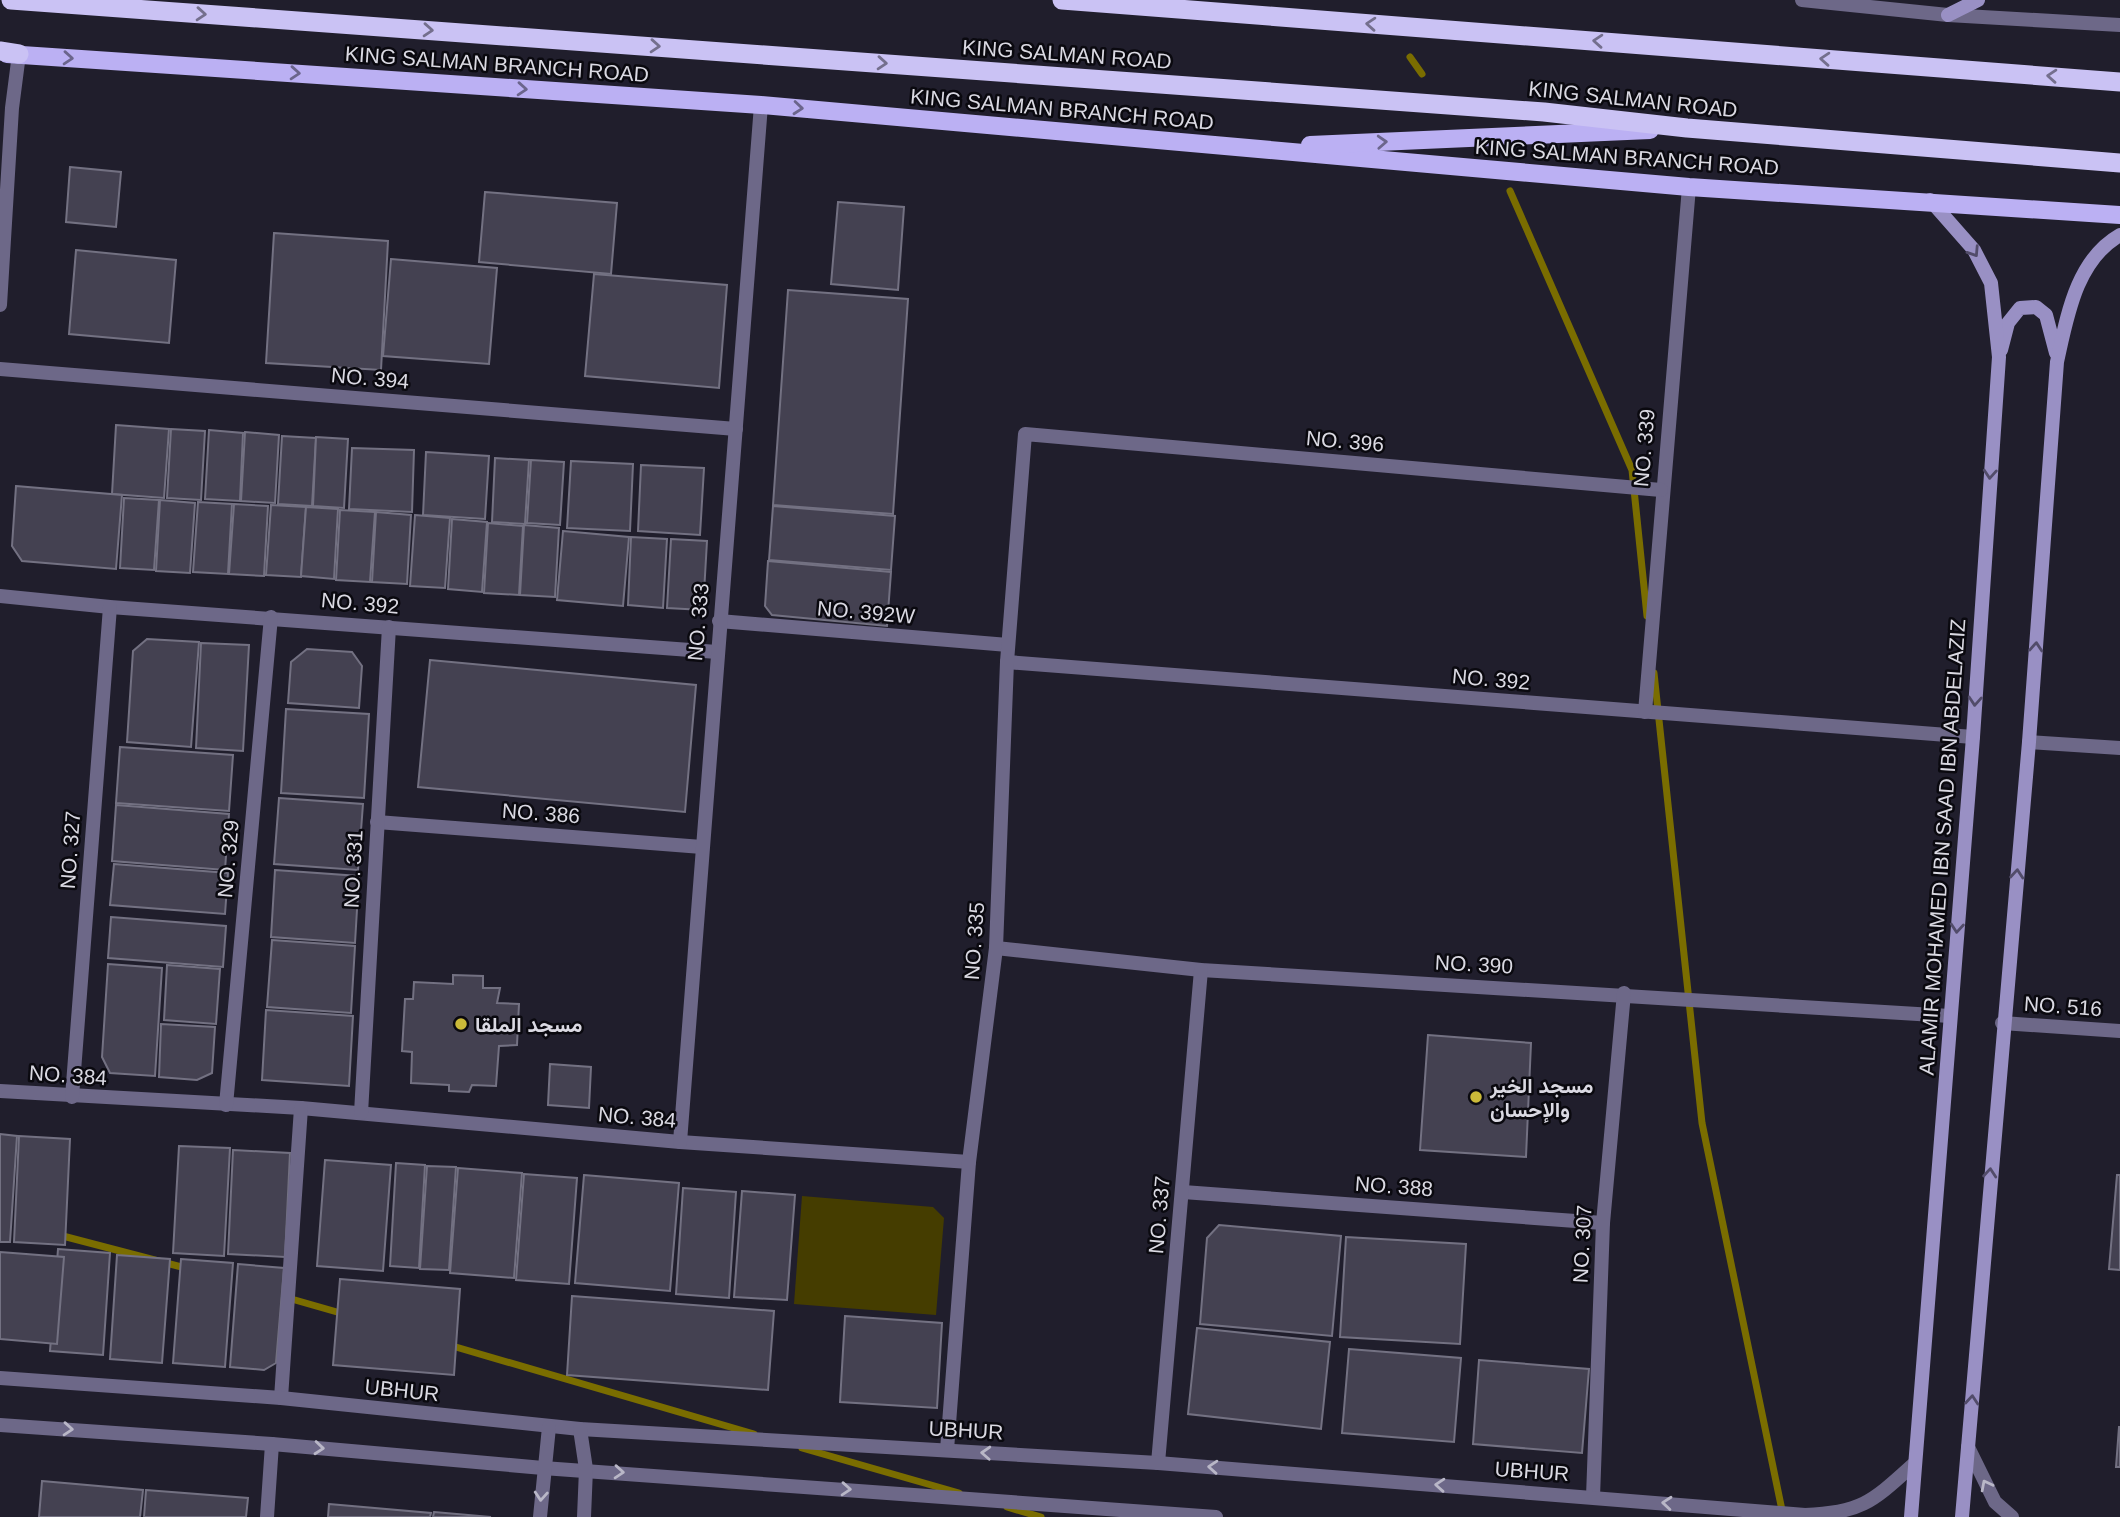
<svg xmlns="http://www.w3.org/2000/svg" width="2120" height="1517" viewBox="0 0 2120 1517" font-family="Arial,Vazirmatn,sans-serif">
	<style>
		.green { fill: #453d00 }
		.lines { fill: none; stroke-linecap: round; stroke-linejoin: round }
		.stream { stroke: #7a6d00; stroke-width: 7 }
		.building { fill: #444151; stroke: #737182; stroke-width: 2 }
		.minor { stroke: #6d6888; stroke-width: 14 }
		.tertiary { stroke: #6d6888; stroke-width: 14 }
		.secondary { stroke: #9990c4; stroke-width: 14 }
		.primary { stroke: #bbb0f3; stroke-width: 18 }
		.trunk { stroke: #cac2f4; stroke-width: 19 }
		.oneway { stroke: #746f8d }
		.oneway2 { stroke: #6b658c }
		.oneway3 { stroke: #524c6a }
		.oneway4 { stroke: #b9b7c7 }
		.poi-dot { fill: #cbba39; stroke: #0a090f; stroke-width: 2.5 }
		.labels { text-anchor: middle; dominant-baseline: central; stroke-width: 5; stroke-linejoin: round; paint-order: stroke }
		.street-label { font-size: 21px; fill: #dad9e2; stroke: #0a090f }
		.poi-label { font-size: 21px; font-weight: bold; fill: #dad9e2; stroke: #0a090f; text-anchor: start }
	</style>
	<rect width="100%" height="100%" fill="#201e2c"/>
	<path class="green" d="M802,1196L933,1207L944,1218L936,1315L794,1304Z"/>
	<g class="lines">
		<g class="stream">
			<path d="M1410,57L1422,74"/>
			<path d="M1510,191L1632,470L1647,616"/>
			<path d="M1654,673L1702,1123L1783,1515"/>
			<path d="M59,1235L189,1269"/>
			<path d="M288,1298L344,1314"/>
			<path d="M449,1345L754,1434"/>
			<path d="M802,1448L959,1493"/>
			<path d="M1007,1507L1041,1517"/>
		</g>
	</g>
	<g class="building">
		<path d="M70,167L121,172L116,227L66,222Z"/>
		<path d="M485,192L617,203L611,274L479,262Z"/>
		<path d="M838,202L904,207L898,290L831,284Z"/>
		<path d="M274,233L388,241L381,370L266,363Z"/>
		<path d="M76,250L176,260L169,343L69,334Z"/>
		<path d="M391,259L497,268L489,364L383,356Z"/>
		<path d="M594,274L727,285L719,388L585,376Z"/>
		<path d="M788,290L908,299L893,514L773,505Z"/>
		<path d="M116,425L169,429L164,498L112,494Z"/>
		<path d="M171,429L205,431L201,500L167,498Z"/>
		<path d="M209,430L243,433L240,501L205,499Z"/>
		<path d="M245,432L279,435L275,503L241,501Z"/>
		<path d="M282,436L316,438L312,506L278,504Z"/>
		<path d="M316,437L348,439L344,508L313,506Z"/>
		<path d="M352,448L414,450L412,512L349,509Z"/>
		<path d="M426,452L489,456L485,519L423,515Z"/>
		<path d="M495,458L529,460L525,524L492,522Z"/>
		<path d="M531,460L564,462L560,525L527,523Z"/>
		<path d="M571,461L633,464L630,531L567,528Z"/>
		<path d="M641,465L704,468L700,535L638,531Z"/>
		<path d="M16,486L122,495L116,569L22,561L12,546Z"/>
		<path d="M124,498L159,500L154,570L120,568Z"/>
		<path d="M160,500L195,503L190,573L156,571Z"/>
		<path d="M198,502L232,504L228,574L193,572Z"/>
		<path d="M234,504L268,506L264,576L229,574Z"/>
		<path d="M271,505L306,507L301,577L266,575Z"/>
		<path d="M773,506L895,516L891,570L769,560Z"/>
		<path d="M306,507L338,509L334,579L301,576Z"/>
		<path d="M340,510L375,512L370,582L336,580Z"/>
		<path d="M376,512L411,515L407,584L372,582Z"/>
		<path d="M415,515L450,518L445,588L410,586Z"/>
		<path d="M452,519L487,522L482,592L448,589Z"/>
		<path d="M488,523L523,526L519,595L484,593Z"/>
		<path d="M524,525L559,528L555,597L520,595Z"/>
		<path d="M563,531L629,537L623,606L557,600Z"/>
		<path d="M631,537L667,539L663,608L628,605Z"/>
		<path d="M671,539L707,541L703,610L667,608Z"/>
		<path d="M768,561L891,572L887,626L772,615L765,606Z"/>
		<path d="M147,639L199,642L191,747L127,742L133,651Z"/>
		<path d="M201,643L249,645L243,751L196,748Z"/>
		<path d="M307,649L352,652L362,666L359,708L288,703L291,662Z"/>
		<path d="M430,660L696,685L685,812L418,787Z"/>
		<path d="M286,709L369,714L364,798L281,793Z"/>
		<path d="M120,747L233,755L229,811L116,803Z"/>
		<path d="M279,798L363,804L358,870L274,864Z"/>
		<path d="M116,805L229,814L225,870L112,861Z"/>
		<path d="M114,864L228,873L225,914L110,905Z"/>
		<path d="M275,870L359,876L355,943L271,937Z"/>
		<path d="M111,917L226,926L223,967L108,958Z"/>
		<path d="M272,940L355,946L351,1013L267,1007Z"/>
		<path d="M108,964L162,968L155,1076L110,1073L102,1057Z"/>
		<path d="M167,965L220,969L216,1024L164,1020Z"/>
		<path d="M453,975L483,976V988H500L497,1003L519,1004L517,1045L499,1046L496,1086L472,1085L469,1092L449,1091V1085L411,1083L412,1052L402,1051L405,999H413L414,982L453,984Z"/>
		<path d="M266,1010L353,1016L349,1086L262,1080Z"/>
		<path d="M161,1024L215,1027L212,1073L197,1080L159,1077Z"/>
		<path d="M1428,1035L1531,1043L1526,1157L1420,1150Z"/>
		<path d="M550,1064L591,1067L589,1108L548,1105Z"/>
		<path d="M0,1134L17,1136L10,1242H0Z"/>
		<path d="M19,1136L70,1139L65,1245L14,1242Z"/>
		<path d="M179,1146L230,1148L224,1256L173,1253Z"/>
		<path d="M233,1150L290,1153L285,1257L228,1254Z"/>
		<path d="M325,1160L391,1165L383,1271L317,1266Z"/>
		<path d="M396,1163L425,1165L419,1268L390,1266Z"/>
		<path d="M427,1166L456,1167L449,1270L420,1269Z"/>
		<path d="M458,1168L522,1173L514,1278L450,1273Z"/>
		<path d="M524,1174L577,1178L569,1284L516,1280Z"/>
		<path d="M584,1175L679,1183L670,1291L575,1283Z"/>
		<path d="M2117,1175H2120V1270L2109,1269Z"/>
		<path d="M683,1188L736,1192L729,1298L676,1294Z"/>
		<path d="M742,1191L795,1195L787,1300L734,1297Z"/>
		<path d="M1219,1225L1341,1236L1332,1336L1200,1324L1207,1238Z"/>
		<path d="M1346,1237L1466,1244L1460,1344L1340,1337Z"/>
		<path d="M58,1249L110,1253L103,1355L50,1351Z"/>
		<path d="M0,1252L64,1257L57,1344L0,1339Z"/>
		<path d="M117,1255L170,1259L162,1363L110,1359Z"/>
		<path d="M181,1259L233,1263L225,1367L173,1363Z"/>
		<path d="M238,1264L284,1268L276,1363L264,1370L230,1367Z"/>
		<path d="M340,1279L460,1289L454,1375L333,1365Z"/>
		<path d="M572,1296L774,1311L768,1390L567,1375Z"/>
		<path d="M845,1316L942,1323L937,1408L840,1402Z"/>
		<path d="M1197,1328L1330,1342L1321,1429L1188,1414Z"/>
		<path d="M1349,1349L1461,1358L1454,1442L1342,1433Z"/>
		<path d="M1479,1360L1589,1369L1582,1453L1473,1444Z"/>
		<path d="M2119,1427H2120V1467H2116Z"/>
		<path d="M42,1481L143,1490L140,1517H39Z"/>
		<path d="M146,1490L248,1498L246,1517H144Z"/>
		<path d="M329,1504L431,1513L430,1517H328Z"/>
		<path d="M434,1512L491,1517H433Z"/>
	</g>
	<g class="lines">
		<g class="minor">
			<path d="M0,305L12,108L19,54"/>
			<path d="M0,369L736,429"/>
			<path d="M0,596L110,607L717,652"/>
			<path d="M719,621L1008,645"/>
			<path d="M1007,662L1973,737"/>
			<path d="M1645,712L1689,187"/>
			<path d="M2029,742L2120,748"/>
			<path d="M377,822L702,847"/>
			<path d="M996,948L1201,970L1950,1016"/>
			<path d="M2002,1023L2120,1031"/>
			<path d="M0,1091L301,1108L680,1142L969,1162"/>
			<path d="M72,1097L110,607"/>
			<path d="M226,1105L271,617"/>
			<path d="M361,1113L389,627"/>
			<path d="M680,1142L761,105"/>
			<path d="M1183,1192L1603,1223"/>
			<path d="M281,1398L301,1108"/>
			<path d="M947,1450L969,1162L996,948L1007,662L1025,434L1661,490"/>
			<path d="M1158,1463L1201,970"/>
			<path d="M1593,1497L1603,1223L1624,993"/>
			<path d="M267,1517L272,1444"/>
		</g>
		<g class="tertiary">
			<path d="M1802,0L1948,15L2120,25"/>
			<path d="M0,1378L281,1398L580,1429L1158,1463L1805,1515C1862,1513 1873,1501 1914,1464"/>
			<path d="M0,1425L272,1444L543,1468L1216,1517"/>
			<path d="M580,1429L586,1469L584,1517"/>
			<path d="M1968,1447L1995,1502L2012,1517"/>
			<path d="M540,1517L549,1427"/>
		</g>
		<g class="secondary">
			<path d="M1948,15L1978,0"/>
			<path d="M2001,350L2008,323L2020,308L2036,307L2046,315L2056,353"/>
			<path d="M1911,1517L1973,737L1999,357L1991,283L1974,250L1930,200"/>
			<path d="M1962,1517L2029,742L2057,362C2067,317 2076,260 2120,235"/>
		</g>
		<g class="primary">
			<path d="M7,54L761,105L1689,187L2120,215"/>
			<path d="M1310,145L1650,130"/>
		</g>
		<g class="trunk">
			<path d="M11,0L1544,112L1687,128L2120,163"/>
			<path d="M1062,0L2120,82"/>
			<path d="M0,51L19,54"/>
		</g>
	</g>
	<defs><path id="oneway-chevron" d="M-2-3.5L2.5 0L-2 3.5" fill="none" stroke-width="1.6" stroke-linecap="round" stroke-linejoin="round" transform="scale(1.75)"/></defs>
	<g class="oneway">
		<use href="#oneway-chevron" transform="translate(201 14) rotate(4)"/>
		<use href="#oneway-chevron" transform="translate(1371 24) rotate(-176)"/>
		<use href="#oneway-chevron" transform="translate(428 30) rotate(4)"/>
		<use href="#oneway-chevron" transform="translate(1598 41) rotate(-176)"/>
		<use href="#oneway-chevron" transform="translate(655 46) rotate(4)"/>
		<use href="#oneway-chevron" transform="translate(1825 59) rotate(-176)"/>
		<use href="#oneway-chevron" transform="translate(882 63) rotate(4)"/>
		<use href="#oneway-chevron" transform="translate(2052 76) rotate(-176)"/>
	</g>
	<g class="oneway2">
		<use href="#oneway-chevron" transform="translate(68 58) rotate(4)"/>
		<use href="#oneway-chevron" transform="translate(295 73) rotate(4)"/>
		<use href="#oneway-chevron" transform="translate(522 89) rotate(4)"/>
		<use href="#oneway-chevron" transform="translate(798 108) rotate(5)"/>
		<use href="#oneway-chevron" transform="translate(1382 142) rotate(-3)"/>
	</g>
	<g class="oneway3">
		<use href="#oneway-chevron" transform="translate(1974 252) rotate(57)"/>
		<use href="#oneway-chevron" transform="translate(1990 474) rotate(94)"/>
		<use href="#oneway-chevron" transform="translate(2036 647) rotate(-86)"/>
		<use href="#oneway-chevron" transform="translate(1975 701) rotate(94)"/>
		<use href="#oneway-chevron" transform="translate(2017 874) rotate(-85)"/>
		<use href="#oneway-chevron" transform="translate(1957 928) rotate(95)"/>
		<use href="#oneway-chevron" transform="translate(1990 1173) rotate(-85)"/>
		<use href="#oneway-chevron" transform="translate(1972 1400) rotate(-85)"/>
	</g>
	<g class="oneway4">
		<use href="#oneway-chevron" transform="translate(68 1429) rotate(4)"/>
		<use href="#oneway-chevron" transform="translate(319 1448) rotate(5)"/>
		<use href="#oneway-chevron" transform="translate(986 1453) rotate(-177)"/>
		<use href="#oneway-chevron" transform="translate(1213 1467) rotate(-176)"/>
		<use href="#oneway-chevron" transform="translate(619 1472) rotate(4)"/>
		<use href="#oneway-chevron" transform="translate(1440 1485) rotate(-176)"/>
		<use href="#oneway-chevron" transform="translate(1986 1485) rotate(-117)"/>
		<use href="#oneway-chevron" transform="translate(846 1489) rotate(4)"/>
		<use href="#oneway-chevron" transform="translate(541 1496) rotate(94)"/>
		<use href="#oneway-chevron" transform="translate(1667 1503) rotate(-175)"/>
	</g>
	<g class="poi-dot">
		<circle cx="461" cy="1024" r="7"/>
		<circle cx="1476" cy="1097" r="7"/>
	</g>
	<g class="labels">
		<g class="street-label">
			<text transform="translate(1067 54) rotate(4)">KING SALMAN ROAD</text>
			<text transform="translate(497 64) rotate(4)">KING SALMAN BRANCH ROAD</text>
			<text transform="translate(1633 99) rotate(6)">KING SALMAN ROAD</text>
			<text transform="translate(1062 109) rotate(5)">KING SALMAN BRANCH ROAD</text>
			<text transform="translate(1627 157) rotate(4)">KING SALMAN BRANCH ROAD</text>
			<text transform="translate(370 378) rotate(5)">NO. 394</text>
			<text transform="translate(1345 441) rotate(5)">NO. 396</text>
			<text transform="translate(1644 448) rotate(-85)">NO. 339</text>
			<text transform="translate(360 603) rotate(5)">NO. 392</text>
			<text transform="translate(866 612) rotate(5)">NO. 392W</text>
			<text transform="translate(698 622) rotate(-85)">NO. 333</text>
			<text transform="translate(1491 679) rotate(5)">NO. 392</text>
			<text transform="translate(541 813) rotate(4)">NO. 386</text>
			<text transform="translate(1942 847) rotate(-86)">ALAMIR MOHAMED IBN SAAD IBN ABDELAZIZ</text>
			<text transform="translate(70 850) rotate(-86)">NO. 327</text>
			<text transform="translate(228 859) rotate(-85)">NO. 329</text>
			<text transform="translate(353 869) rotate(-87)">NO. 331</text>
			<text transform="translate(974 941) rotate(-86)">NO. 335</text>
			<text transform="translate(1474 964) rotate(3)">NO. 390</text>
			<text transform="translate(2063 1006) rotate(4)">NO. 516</text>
			<text transform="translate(68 1075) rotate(4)">NO. 384</text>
			<text transform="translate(637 1117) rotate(5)">NO. 384</text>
			<text transform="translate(1394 1186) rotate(4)">NO. 388</text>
			<text transform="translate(1159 1215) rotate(-85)">NO. 337</text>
			<text transform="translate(1582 1244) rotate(-87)">NO. 307</text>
			<text transform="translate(402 1390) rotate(6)">UBHUR</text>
			<text transform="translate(966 1430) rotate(3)">UBHUR</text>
			<text transform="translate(1532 1471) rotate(4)">UBHUR</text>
		</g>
		<g class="poi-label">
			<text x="475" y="1024">مسجد الملقا</text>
			<text x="1490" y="1085">مسجد الخير<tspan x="1490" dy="24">والإحسان</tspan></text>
		</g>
	</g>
</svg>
